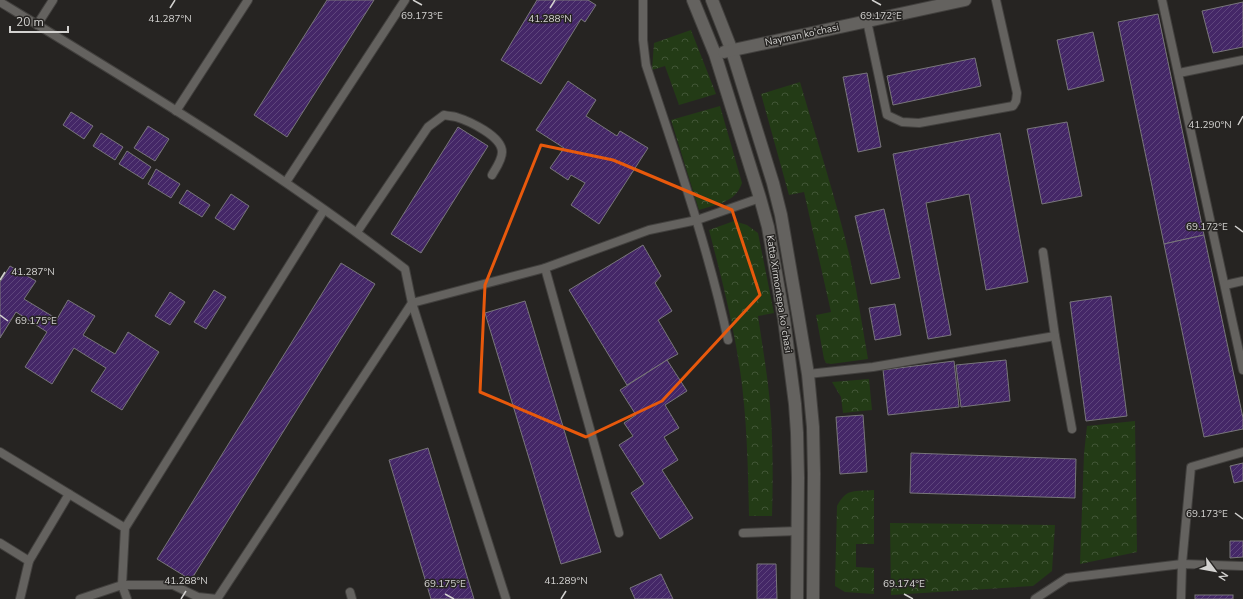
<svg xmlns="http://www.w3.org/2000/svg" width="1243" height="599" viewBox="0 0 1243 599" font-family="'Nunito Sans',sans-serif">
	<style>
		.forest { fill: url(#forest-crowns) }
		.building { fill: url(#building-hatch); stroke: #78767a }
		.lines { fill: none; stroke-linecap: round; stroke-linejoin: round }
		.lane-casing { stroke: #42403e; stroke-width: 10 }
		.secondary-casing { stroke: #42403e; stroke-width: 14 }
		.lane { stroke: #64625f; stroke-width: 8 }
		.secondary { stroke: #64625f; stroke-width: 12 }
		.marked { fill: none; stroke: #e8590c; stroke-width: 3; stroke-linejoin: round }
		.ticks { fill: none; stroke: #d3d2d0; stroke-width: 1.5 }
		.labels { text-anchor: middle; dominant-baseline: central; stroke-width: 3; stroke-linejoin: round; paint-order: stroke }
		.street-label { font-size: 10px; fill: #d3d2d0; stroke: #262422 }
		.ticks-label { font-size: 10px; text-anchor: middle; fill: #d3d2d0; stroke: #262422; stroke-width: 3; stroke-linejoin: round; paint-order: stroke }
	</style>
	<defs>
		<pattern id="forest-crowns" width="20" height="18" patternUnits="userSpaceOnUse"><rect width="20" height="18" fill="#233b16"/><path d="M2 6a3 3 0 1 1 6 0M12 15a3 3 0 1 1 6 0" fill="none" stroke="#425637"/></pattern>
		<pattern id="building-hatch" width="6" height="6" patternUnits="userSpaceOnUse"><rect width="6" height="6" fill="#442767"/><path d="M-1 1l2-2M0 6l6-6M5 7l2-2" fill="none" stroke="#5e457c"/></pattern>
	</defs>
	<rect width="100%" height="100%" fill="#262422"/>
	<g class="forest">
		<path d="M691,30L716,94L679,105L665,66L652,70L654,43Z"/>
		<path d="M800,82C817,141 836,199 850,258C857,291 862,325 868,359L831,364L826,363L824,359L816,315L831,312L804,192L789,195L761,94Z"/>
		<path d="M720,106L742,183C735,203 717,204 699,210L671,120Z"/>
		<path d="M734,221L747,225L758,233L774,313L758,316C763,350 769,383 771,417C773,450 773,483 772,516H749C748,467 747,418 740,370C733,322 721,276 709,230Z"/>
		<path d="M869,379L872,410L843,413L841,397L832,382Z"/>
		<path d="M1135,421L1137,552L1080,564L1084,454L1087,426Z"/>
		<path d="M874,490V544H856V567L874,568V594L845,592L835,586L837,506C847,487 855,492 874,490Z"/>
		<path d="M890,523L1055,525L1052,571L1033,586L891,595Z"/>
	</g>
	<g class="building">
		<path d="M327,0H374L287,137L254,115Z"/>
		<path d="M537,0H588L596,5L585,22L581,19L541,84L501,60Z"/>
		<path d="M1243,2V47L1213,53L1202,11Z"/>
		<path d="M1158,14L1204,235L1164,244L1118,22Z"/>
		<path d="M1093,32L1104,81L1068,90L1057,40Z"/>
		<path d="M975,58L981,86L893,105L887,76Z"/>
		<path d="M867,73L881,147L858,152L843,77Z"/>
		<path d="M568,81L596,100L586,116L617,136L620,131L648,148L599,224L571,205L585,183L571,175L568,180L550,168L564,148L536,130Z"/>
		<path d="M71,112L93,126L84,139L63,125Z"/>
		<path d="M1067,122L1082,196L1042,204L1027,129Z"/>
		<path d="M148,126L169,139L155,161L134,148Z"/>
		<path d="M458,127L488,146L421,253L391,234Z"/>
		<path d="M101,133L123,147L115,160L93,146Z"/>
		<path d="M1000,133L1028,282L986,290L969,194L926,203L951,335L928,339L893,154Z"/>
		<path d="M127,151L151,167L143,179L119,164Z"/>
		<path d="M156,169L180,184L171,198L148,184Z"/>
		<path d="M187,190L210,205L202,217L179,203Z"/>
		<path d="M231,194L249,206L234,230L215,218Z"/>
		<path d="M884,209L900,278L871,284L855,216Z"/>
		<path d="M1204,235L1243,418V429L1204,437L1164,244Z"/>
		<path d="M643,245L661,276L655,283L672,311L658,320L678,354L667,360L627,385L569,290Z"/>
		<path d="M341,263L375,284L191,580L157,559Z"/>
		<path d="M10,266L36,281L24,299L57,319L68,300L95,316L83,335L115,354L128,332L159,352L122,410L91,391L106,368L74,348L52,384L25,367L47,332L16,312L0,338V282Z"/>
		<path d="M214,290L226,297L206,329L194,322Z"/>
		<path d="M170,292L185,302L170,325L155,316Z"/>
		<path d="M1111,296L1127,416L1086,421L1070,302Z"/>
		<path d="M525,301L601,552L561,564L485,313Z"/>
		<path d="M895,304L901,335L875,340L869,308Z"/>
		<path d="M667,360L687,391L665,405L679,428L664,437L678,460L662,470L693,518L660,539L631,493L644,484L619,445L633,436L624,423L636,415L620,390Z"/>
		<path d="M1006,360L1010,401L961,407L956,365Z"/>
		<path d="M954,361L959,407L888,415L883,370Z"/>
		<path d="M863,415L867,472L840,474L836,417Z"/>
		<path d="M428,448L474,599H431L389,460Z"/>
		<path d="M911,453L1076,459L1075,498L910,493Z"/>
		<path d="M1243,463V481L1234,483L1230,466Z"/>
		<path d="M1230,541H1243V557L1230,558Z"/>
		<path d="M757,564H776L777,599H757Z"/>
		<path d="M661,574L673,599H635L630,588Z"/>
		<rect x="1195" y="595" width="38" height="4"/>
	</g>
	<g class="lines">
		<defs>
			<g id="lane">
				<path d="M643,0V40L646,65C676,156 708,247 728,340"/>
				<path d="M1162,0L1243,370"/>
				<path d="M0,2C138,86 277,170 405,269L412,303L217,599"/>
				<path d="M867,21L887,115L902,122L919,123L1013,106L1016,101L1017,93L996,0"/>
				<path d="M37,25L53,0"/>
				<path d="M1179,73L1243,60"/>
				<path d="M176,111L248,0"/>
				<path d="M286,182L405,0"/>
				<path d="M357,232L428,127L444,115C448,116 452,116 456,117C469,121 502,136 502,152C502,160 496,168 492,175"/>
				<path d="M1043,252L1055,336L1072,429"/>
				<path d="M545,268L619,533"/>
				<path d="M1225,285L1243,281"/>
				<path d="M808,374L873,367L1055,336"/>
				<path d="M0,452L125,528"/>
				<path d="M743,533L798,531"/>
				<path d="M0,543L29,561L20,599"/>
				<path d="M29,561L69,494"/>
				<path d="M350,592L352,599"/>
				<path d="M80,599L122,585L127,599"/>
				<path d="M217,599L198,597L173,585H122L125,528L324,210"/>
				<path d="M506,599L412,303L545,268L649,230L697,220L760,198"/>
				<path d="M1035,599L1067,578L1182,564L1243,566"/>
				<path d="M1181,599L1182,564L1191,467L1243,452"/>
			</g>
			<g id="secondary">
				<path d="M693,0L715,54L760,198L768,227L784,319L795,404L797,433L798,478L797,599"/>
				<path d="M712,0L732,51L773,183L781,215L798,314L808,374L813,427L814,474L813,599"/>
				<path d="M724,52L965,0"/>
			</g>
		</defs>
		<use href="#lane" class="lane-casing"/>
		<use href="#secondary" class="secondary-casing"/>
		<use href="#lane" class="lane"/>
		<use href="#secondary" class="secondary"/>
	</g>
	<path class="marked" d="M541,145L613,160L732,210L760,295L662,401L586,437L480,392L485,285Z"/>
	<path class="ticks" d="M413,0L422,5M872,0L881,5M170,8L175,0M550,8L555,0M1238,125L1243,116M1235,226L1243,232M0,280L5,272M0,315L8,321M1235,513L1243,519M445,594L454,599M904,594L913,599M181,599L186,591M561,599L566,591"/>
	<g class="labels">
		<g class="street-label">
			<text transform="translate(802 35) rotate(-12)">Nayman ko'chasi</text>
			<text transform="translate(779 294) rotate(81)">Katta Xirmontepa koʻchasi</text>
		</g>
	</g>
	<g class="ticks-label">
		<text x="422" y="19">69.173°E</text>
		<text x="881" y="19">69.172°E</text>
		<text x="170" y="22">41.287°N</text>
		<text x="550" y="22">41.288°N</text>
		<text x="1210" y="128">41.290°N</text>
		<text x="1207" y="230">69.172°E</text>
		<text x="33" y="275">41.287°N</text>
		<text x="36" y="324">69.175°E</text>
		<text x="1207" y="517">69.173°E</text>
		<text x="186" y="584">41.288°N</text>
		<text x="566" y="584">41.289°N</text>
		<text x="445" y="587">69.175°E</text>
		<text x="904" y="587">69.174°E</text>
	</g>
	<g transform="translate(1215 571) rotate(122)" stroke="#262422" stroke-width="3" paint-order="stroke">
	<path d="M0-3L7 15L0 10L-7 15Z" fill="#d3d2d0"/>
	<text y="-6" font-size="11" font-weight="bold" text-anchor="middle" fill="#d3d2d0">N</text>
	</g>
	<path d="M10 26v6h58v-6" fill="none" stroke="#d3d2d0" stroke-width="2"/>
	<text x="16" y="26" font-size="12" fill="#d3d2d0" stroke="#262422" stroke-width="3" paint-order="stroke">20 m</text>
</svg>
